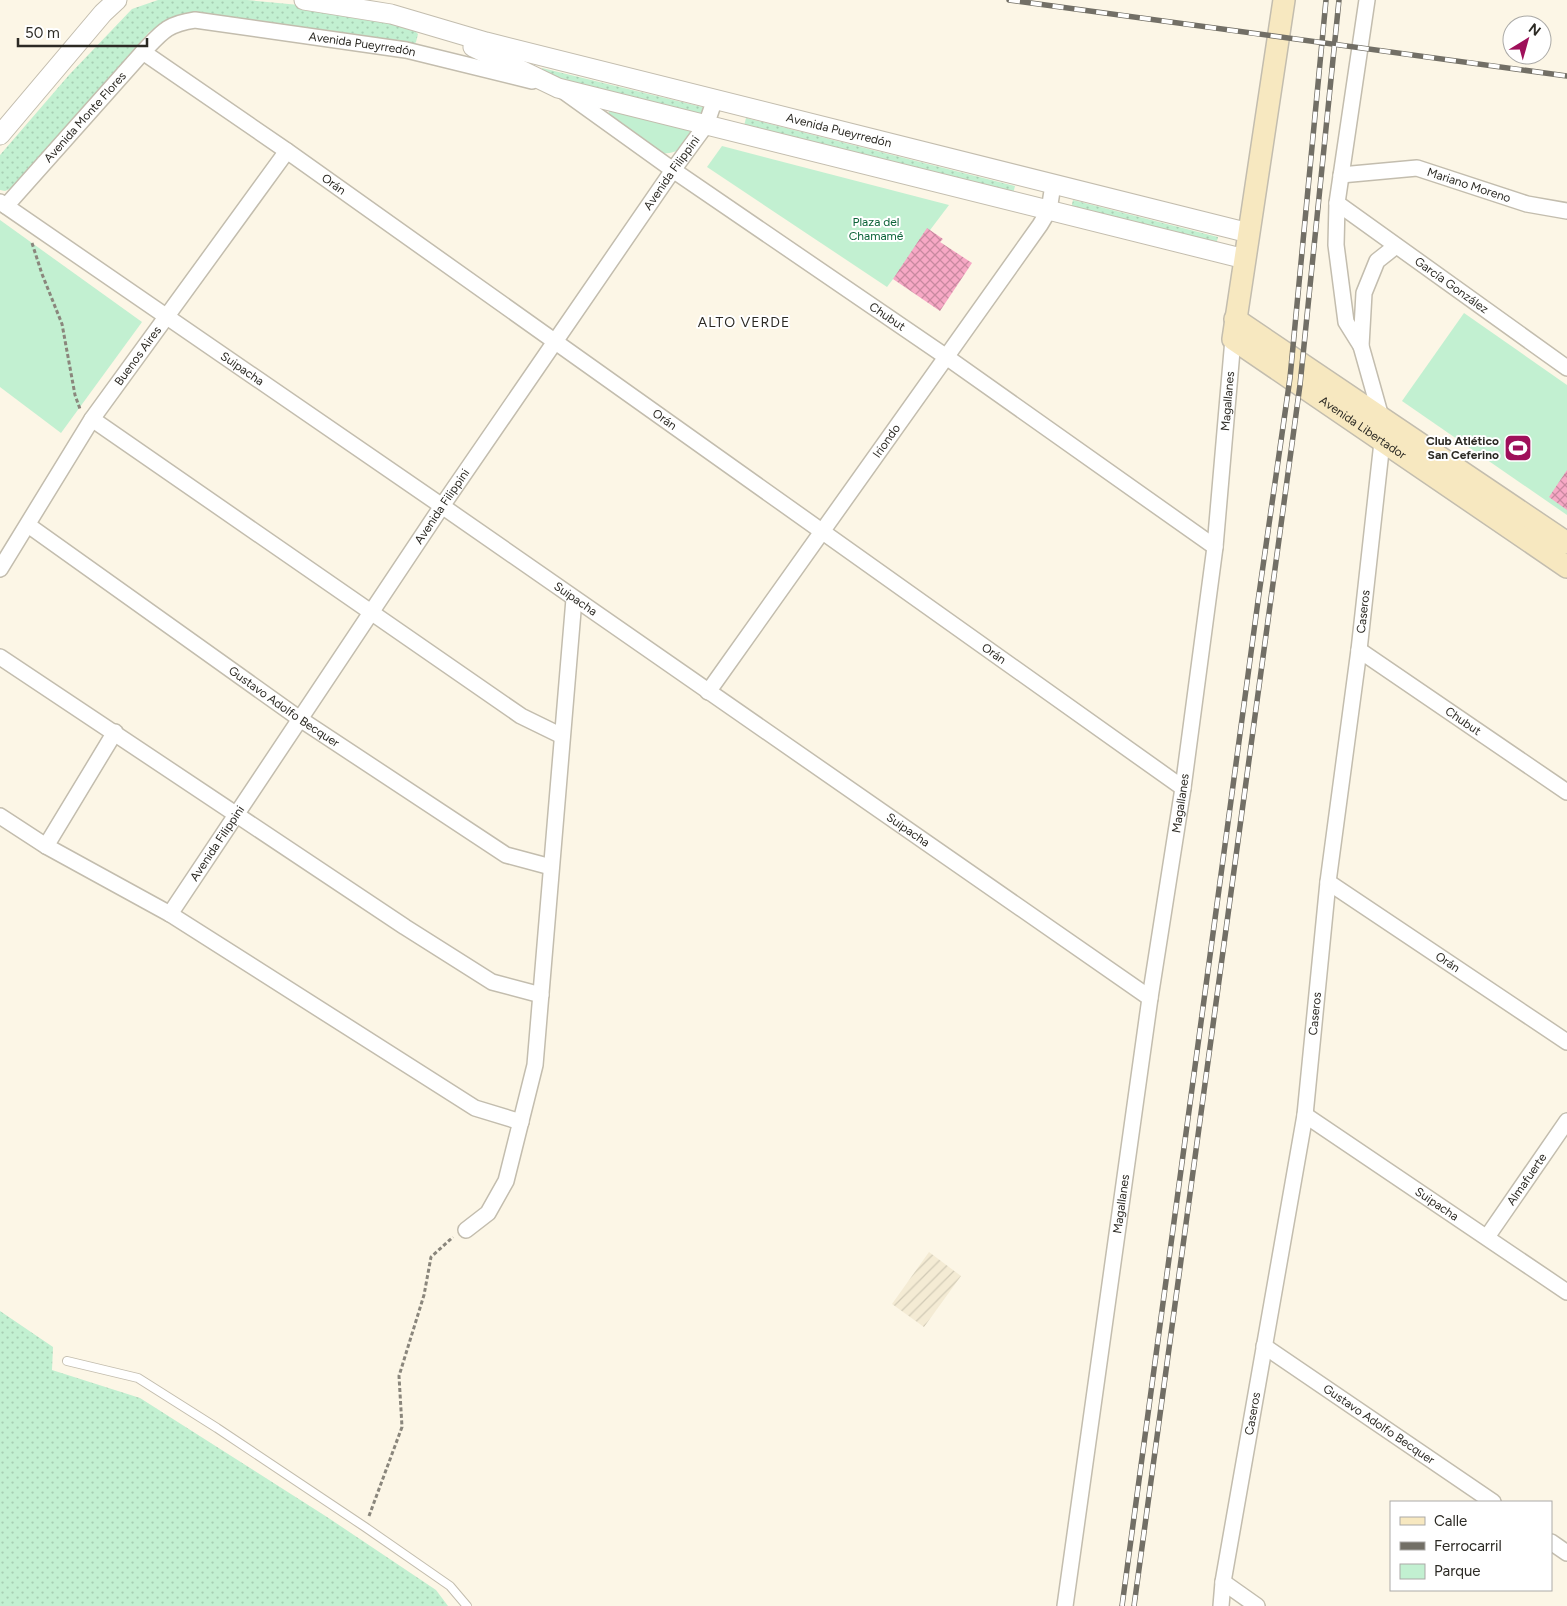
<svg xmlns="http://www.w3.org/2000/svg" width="1567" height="1606" viewBox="0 0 1567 1606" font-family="Figtree,sans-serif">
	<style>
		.industrial { fill: url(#industrial-furrows) }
		.grass { fill: url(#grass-dots) }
		.park { fill: #c2f0d1 }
		.building { fill: url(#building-cross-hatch) }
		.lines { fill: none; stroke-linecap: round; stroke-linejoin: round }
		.service-casing { stroke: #c3bdae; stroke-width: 10 }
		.minor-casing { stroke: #c3bdae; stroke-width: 18 }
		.tertiary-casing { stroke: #c3bdae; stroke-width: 21 }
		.secondary-casing { stroke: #c3bdae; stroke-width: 24 }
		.path { stroke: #8a867c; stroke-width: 3; stroke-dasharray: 4 2.5; stroke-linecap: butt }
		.service { stroke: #fff; stroke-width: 8 }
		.minor { stroke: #fff; stroke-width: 15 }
		.tertiary { stroke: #fff; stroke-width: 19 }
		.secondary { stroke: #f7e8c0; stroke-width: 21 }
		.rail-casing { stroke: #726f66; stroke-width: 5.5 }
		.rail { stroke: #fff; stroke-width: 4; stroke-dasharray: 11; stroke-linecap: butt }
		.labels { text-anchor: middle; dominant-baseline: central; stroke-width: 4; stroke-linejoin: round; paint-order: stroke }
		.street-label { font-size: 12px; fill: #2c2a24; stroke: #fff }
		.park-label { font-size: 12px; fill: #0c6338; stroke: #fff }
		.poi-label { font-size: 12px; font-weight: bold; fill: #2c2a24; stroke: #fff; text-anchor: end }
		.neighbourhood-label { font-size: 14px; letter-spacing: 1px; fill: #2c2a24; stroke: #fff }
	</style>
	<defs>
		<pattern id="industrial-furrows" width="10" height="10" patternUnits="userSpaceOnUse" patternTransform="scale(1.25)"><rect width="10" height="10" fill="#f4ebd4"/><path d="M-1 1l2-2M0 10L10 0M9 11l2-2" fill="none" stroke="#d1cab6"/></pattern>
		<pattern id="grass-dots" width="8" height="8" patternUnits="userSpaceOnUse" patternTransform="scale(1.25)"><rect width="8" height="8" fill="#c2f0d1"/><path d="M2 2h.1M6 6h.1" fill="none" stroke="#a7ceb3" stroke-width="1.8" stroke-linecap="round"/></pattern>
		<pattern id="building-cross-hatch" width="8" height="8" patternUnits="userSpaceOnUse" patternTransform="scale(1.25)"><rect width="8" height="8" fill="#f7a8c5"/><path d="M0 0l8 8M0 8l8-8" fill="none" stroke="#c889a0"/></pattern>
	</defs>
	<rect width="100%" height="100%" fill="#fcf6e6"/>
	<path class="industrial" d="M929,1252L961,1276L924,1327L892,1304Z"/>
	<g class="grass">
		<path d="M158,0H247L299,5L386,20L413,29L418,34L416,42L412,47L169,20L149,32L14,187L5,191L0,190V155L69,75L132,9Z"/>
		<path d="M542,68L706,108L704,116L541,75Z"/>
		<path d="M746,118L1015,186L1013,194L744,126Z"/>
		<path d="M1073,200L1218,237L1216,245L1071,209Z"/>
		<path d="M0,1311L53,1347L52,1370L140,1398L327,1517L436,1590L448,1606H0Z"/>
	</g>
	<g class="park">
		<path d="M610,109L694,129C692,145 674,156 659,153L611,120L608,114Z"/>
		<path d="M722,146L949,205L887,287L707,167Z"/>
		<path d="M0,220L142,322L61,433L0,387Z"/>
		<path d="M1464,313L1567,385V515L1402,401Z"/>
	</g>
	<g class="building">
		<path d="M927,228L943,239L940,242L972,263L940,311L893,279Z"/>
		<path d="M1567,470V510L1549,497Z"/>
	</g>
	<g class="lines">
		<defs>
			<path id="service" d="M67,1361L138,1378L217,1428L365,1527L450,1586L467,1606"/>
			<g id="minor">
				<path id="s1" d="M143,52L287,151L1183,788"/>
				<path id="s2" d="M563,91L673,170L945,356L1215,547"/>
				<path id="s3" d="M1341,175L1417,168L1527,204L1567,211"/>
				<path id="s4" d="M0,202L442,506L1150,998"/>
				<path id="s5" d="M1337,203L1567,368"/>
				<path id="s6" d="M6,206L143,52C162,32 167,24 195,20L406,50L532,81"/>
				<path d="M1361,346L1346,322L1336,245L1337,203L1367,0"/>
				<path d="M92,419L521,716L562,736"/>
				<path id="s7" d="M28,525L300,719L506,855L551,867"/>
				<path id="s8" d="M0,569L92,419L287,151"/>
				<path id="s9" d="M1359,650L1567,792"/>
				<path d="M0,657L405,927L492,982L541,995"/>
				<path id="s10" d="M708,692L1040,225L1049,210L1053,185"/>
				<path d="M0,816L46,846L170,914L475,1108L521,1122"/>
				<path d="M46,846L115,732"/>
				<path id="s11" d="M1328,882L1567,1042"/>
				<path id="s12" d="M170,914L442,506L673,170L706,125L715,99"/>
				<path id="s13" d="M1305,1115L1567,1292"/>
				<path d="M466,1230L488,1213L506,1181L535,1065L574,599"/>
				<path id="s14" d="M1487,1237L1567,1121"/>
				<path id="s15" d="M1264,1346L1493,1502"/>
				<path d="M1551,1542L1567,1553"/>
				<path d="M1223,1582L1257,1606"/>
				<path id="s16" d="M1065,1606L1150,998L1183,788L1215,547L1233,339"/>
				<path id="s17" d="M1221,1606L1223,1582L1305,1115L1328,882L1359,650L1382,442L1381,417L1361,346L1364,293L1377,261L1396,246"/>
			</g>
			<g id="tertiary">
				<path id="s18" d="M304,0L391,14L486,42L1249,233"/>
				<path d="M473,47L558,88L1245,259"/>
				<path d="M0,135L103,13L117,0"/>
			</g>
			<g id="secondary">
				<path id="s19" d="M1284,0L1233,339L1567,567"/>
				<path d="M1235,319L1567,543"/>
			</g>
		</defs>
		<use href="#service" class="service-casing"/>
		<use href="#minor" class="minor-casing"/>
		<use href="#tertiary" class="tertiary-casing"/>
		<use href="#secondary" class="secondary-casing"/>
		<g class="path">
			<path d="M32,243L42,274L62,324L75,395L80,409"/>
			<path d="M369,1516L402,1427L399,1376L424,1295L431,1257L453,1237"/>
		</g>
		<use href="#service" class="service"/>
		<use href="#minor" class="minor"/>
		<use href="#tertiary" class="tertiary"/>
		<use href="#secondary" class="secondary"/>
		<defs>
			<g id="rail">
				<path d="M1009,0L1567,76"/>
				<path d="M1122,1606L1258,601L1290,378L1326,0"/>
				<path d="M1134,1606L1300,385L1339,0"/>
			</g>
		</defs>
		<use href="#rail" class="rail-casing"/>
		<use href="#rail" class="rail"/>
	</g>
	<defs>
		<symbol id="stadium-square" viewBox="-11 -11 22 22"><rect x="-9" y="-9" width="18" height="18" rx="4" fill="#9f105a" stroke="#fff"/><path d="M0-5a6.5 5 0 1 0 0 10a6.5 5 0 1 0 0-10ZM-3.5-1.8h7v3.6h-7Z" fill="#fff"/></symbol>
	</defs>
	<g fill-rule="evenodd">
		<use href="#stadium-square" x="1502" y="432" width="32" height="32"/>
	</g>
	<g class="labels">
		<g class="street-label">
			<text stroke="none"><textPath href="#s6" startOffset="438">Avenida Pueyrredón</textPath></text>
			<text stroke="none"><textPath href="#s6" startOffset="119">Avenida Monte Flores</textPath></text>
			<text stroke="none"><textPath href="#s18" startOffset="551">Avenida Pueyrredón</textPath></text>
			<text stroke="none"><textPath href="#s12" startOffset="895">Avenida Filippini</textPath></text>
			<text stroke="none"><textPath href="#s1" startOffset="232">Orán</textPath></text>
			<text stroke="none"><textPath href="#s3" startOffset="131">Mariano Moreno</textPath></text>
			<text stroke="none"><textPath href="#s5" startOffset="141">García González</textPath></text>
			<text stroke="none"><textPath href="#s2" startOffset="395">Chubut</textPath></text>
			<text stroke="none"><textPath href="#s8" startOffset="254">Buenos Aires</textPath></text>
			<text stroke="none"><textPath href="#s4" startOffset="294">Suipacha</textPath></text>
			<text stroke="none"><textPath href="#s16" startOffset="1216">Magallanes</textPath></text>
			<text stroke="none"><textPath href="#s1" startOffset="638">Orán</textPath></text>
			<text stroke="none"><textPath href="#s19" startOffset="500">Avenida Libertador</textPath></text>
			<text stroke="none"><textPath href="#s10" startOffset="308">Iriondo</textPath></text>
			<text stroke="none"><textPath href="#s12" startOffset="490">Avenida Filippini</textPath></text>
			<text stroke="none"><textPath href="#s4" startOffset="699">Suipacha</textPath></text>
			<text stroke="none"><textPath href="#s17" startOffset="1005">Caseros</textPath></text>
			<text stroke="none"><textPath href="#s1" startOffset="1042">Orán</textPath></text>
			<text stroke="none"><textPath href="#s7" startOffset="314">Gustavo Adolfo Becquer</textPath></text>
			<text stroke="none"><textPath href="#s9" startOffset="126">Chubut</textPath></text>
			<text stroke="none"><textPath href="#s16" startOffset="811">Magallanes</textPath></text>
			<text stroke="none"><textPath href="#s4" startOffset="1104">Suipacha</textPath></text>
			<text stroke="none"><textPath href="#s12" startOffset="85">Avenida Filippini</textPath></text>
			<text stroke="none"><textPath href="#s11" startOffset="144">Orán</textPath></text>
			<text stroke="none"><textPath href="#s17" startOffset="600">Caseros</textPath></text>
			<text stroke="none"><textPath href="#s14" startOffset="70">Almafuerte</textPath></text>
			<text stroke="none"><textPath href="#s13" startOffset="159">Suipacha</textPath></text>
			<text stroke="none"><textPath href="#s16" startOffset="406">Magallanes</textPath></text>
			<text stroke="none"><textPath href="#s17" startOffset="195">Caseros</textPath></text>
			<text stroke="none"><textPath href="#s15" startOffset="139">Gustavo Adolfo Becquer</textPath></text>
		</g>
		<g class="park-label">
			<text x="876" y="222">Plaza del<tspan x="876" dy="14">Chamamé</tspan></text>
		</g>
		<g class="poi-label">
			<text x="1499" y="441">Club Atlético<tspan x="1499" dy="14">San Ceferino</tspan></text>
		</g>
		<g class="neighbourhood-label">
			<text x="744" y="322">ALTO VERDE</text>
		</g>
	</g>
	<rect x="1390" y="1501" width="162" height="90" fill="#ffffff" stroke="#abaaa7"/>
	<rect x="1400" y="1517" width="25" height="8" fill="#f7e8c0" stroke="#abaaa7"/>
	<text x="1434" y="1526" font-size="15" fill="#2c2a24">Calle</text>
	<rect x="1400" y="1542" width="25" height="8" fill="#726f66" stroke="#abaaa7"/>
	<text x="1434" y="1551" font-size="15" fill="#2c2a24">Ferrocarril</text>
	<rect x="1400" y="1564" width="25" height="15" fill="#c2f0d1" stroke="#abaaa7"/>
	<text x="1434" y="1576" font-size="15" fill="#2c2a24">Parque</text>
	<g transform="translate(1527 40) rotate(37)"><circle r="24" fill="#ffffff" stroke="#abaaa7"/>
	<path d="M0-4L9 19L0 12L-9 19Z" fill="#9f105a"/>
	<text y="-8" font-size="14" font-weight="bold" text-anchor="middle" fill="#2c2a24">N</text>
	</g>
	<path d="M18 38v8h129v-8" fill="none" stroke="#2c2a24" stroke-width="2.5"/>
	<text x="25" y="38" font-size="15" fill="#2c2a24" stroke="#ffffff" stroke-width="4" paint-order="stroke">50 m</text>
</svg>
